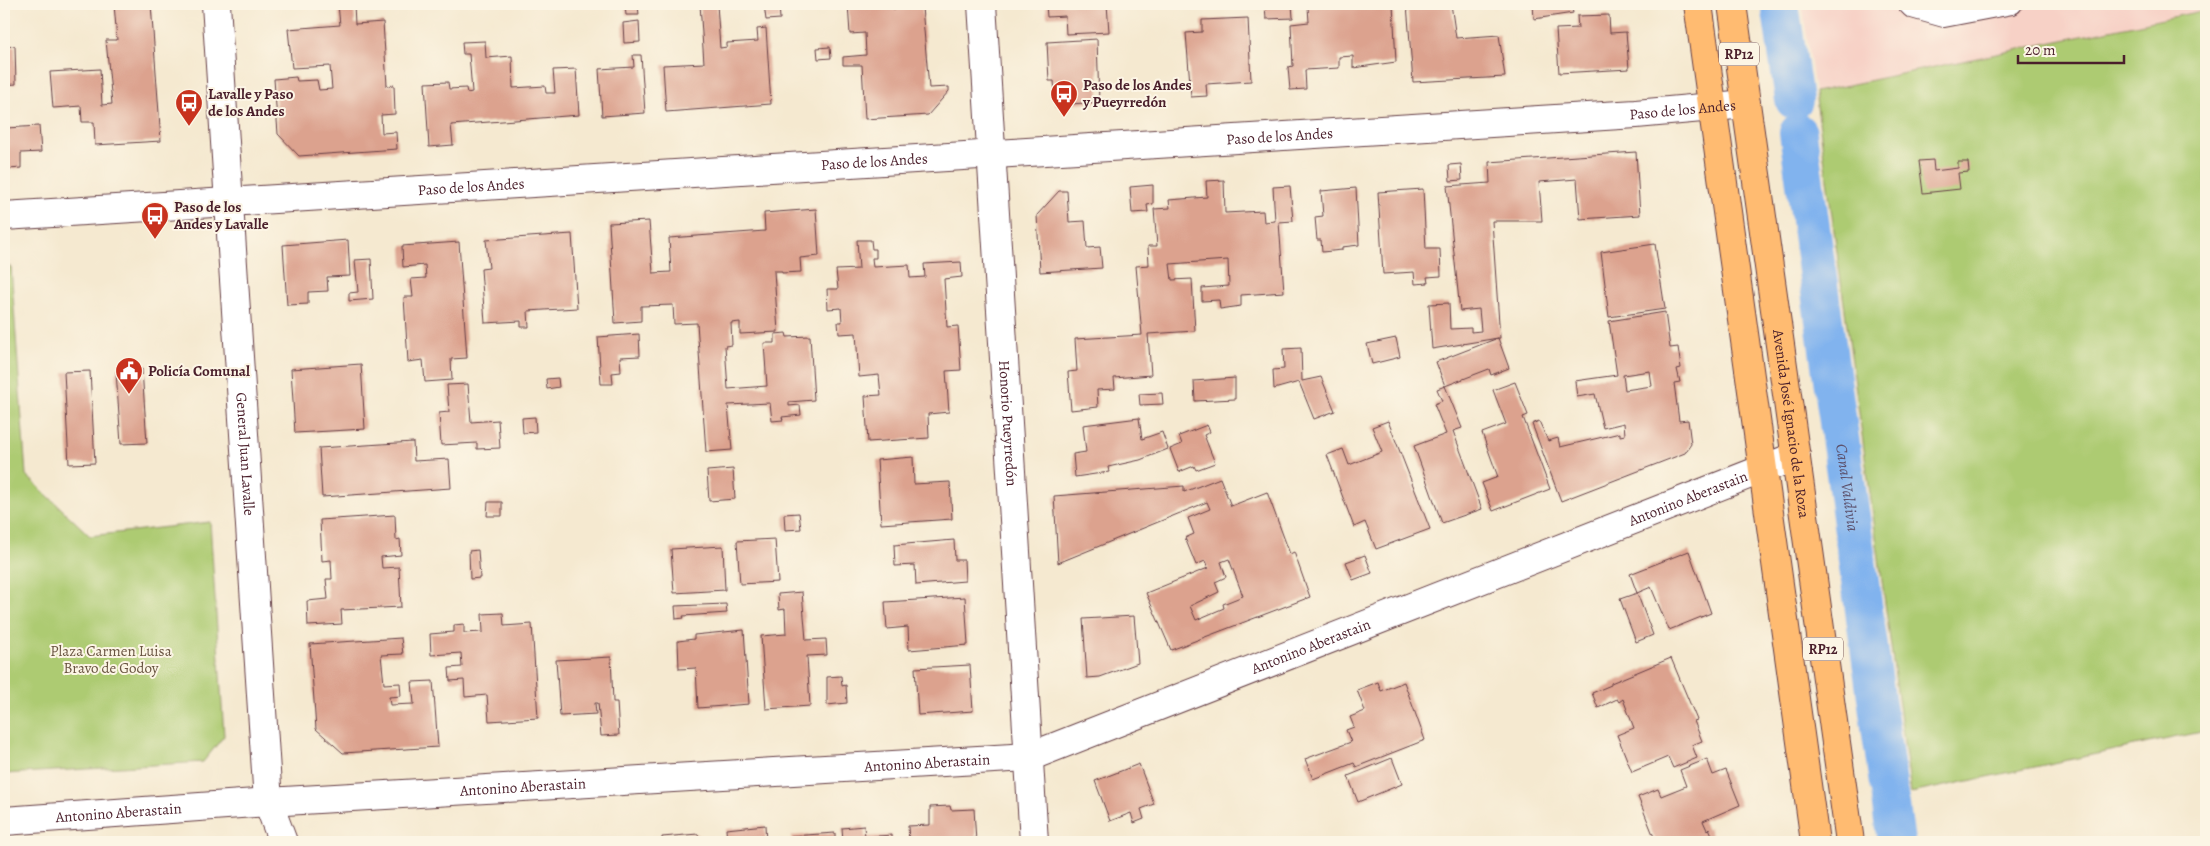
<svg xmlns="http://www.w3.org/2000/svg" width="2210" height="846" viewBox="0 0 2210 846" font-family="Alegreya,serif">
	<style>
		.built { fill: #f7d1c6 }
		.green { fill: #adcb72; stroke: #7c754e }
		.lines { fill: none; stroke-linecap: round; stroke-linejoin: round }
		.canal { stroke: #81b3ee; stroke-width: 38 }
		.building { fill: #dca28e; fill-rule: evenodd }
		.lane-casing { stroke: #643d44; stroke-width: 22 }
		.street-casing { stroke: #643d44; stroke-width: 30 }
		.primary-casing { stroke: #643d44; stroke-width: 30 }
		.lane { stroke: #fff; stroke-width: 20 }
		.street { stroke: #fff; stroke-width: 28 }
		.primary { stroke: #ffbb71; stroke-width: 28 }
		.labels { text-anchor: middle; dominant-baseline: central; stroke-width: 4; stroke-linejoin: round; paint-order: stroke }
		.shield { fill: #fcf5e5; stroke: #7f5f63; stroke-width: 1 }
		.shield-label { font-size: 14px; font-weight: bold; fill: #4a1f2b }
		.poi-label { font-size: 15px; font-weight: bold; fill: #4a1f2b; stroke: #fcf5e5; text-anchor: start }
		.street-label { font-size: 15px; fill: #4a1f2b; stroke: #fcf5e5 }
		.park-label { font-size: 15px; fill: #685340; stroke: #fcf5e5 }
		.water-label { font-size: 16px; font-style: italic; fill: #5d536f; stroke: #fcf5e5 }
	</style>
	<rect width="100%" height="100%" fill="#fcf5e5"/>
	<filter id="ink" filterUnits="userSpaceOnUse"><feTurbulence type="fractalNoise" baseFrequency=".02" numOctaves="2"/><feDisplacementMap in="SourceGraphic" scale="10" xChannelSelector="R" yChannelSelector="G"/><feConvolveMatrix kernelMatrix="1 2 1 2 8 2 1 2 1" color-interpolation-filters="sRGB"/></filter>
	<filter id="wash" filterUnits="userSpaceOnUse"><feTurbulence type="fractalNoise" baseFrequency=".0096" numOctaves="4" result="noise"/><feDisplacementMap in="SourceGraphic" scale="20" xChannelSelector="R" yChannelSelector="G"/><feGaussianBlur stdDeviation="1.12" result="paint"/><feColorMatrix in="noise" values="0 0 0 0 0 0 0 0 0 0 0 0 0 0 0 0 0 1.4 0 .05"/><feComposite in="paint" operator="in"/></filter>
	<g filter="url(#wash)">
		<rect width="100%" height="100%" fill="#f5e9d0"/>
		<path class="built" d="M1802,4H2206V10L1815,92Z"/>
		<g class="green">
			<path d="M2206,10V731L1911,793L1815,92Z"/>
			<path d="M4,267H11L26,475L90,536L210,522L224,736L203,762L4,774Z"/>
		</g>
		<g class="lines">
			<g class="canal">
				<path d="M1780,4L1794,100"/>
				<path id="s1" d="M1798,133L1896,842"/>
			</g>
		</g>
		<g id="blocks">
			<g class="building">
				<path d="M114,4H151L161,141L95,145L94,122H82L81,106L53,108L50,72L100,69L102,105L112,104L106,40H117Z"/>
				<path d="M338,4H354L355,24L383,22L387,86L394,85L395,114L381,115L382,133L396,132L397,149L299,156L278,134L274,79L296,77L297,81L317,80L319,90L332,89L330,66L292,68L288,29L340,25Z"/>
				<path d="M700,4H717L720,48L727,47V43L758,41L757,29L766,28L771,104L666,112L663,65L704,63Z"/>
				<path d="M764,4H779L780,19L766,20Z"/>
				<path d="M848,4H892L893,9L922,7L929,88L949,87V91L928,115L865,119L862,65H843V57L866,55L865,33L850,34Z"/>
				<path d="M1046,4H1107L1109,32L1066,34L1065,16L1047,17Z"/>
				<path d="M1265,4H1292L1293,18L1266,19Z"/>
				<path d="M1317,4H1393L1396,62L1353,68V56L1339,57V68L1305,70L1306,89L1290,90L1288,67L1293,66L1291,24L1309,22L1308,7H1318Z"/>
				<path d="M1407,4H1451L1456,38L1499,35L1505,77L1413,82Z"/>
				<path d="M1533,4H1571L1573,13L1534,19Z"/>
				<path d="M638,5L639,15H626L625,6Z"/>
				<path d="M1609,15L1610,33L1626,32L1629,69L1559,73L1556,29L1578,28L1577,16Z"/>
				<path d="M1248,18L1251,81L1206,84L1207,96L1191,97L1186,33L1202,32V20Z"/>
				<path d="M639,21L640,42L624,43L623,23Z"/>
				<path d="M1097,39L1099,102L1056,105L1054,81H1049L1047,42Z"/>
				<path d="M485,41L486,58L512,56L513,88L545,86L546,93H555L553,70L576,69L579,115L451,125L453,145L429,147L425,83L448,82L449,89L466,88L467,93L472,92L469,54H463L462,42Z"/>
				<path d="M15,46L16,84L4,85V47Z"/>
				<path d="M830,47L831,58L818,59L817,48Z"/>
				<path d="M633,55H641L645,113L602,116L599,69L634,67Z"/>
				<path d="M4,109L6,128L39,126L41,152L21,153V168L9,169L8,154H4Z"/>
				<path d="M1636,152L1640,215L1580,219L1577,179L1539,182L1542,221H1492L1500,338H1498L1509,368L1491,375L1489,369L1445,386L1436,362L1498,338L1432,349L1429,304L1449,303L1450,329L1471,328V332L1481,331L1479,309L1460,311L1447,186L1490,183L1489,162Z"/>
				<path d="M1933,160L1934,171L1958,168V162H1968L1969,172L1958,173L1960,189L1923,193L1919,161Z"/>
				<path d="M1461,164L1462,180L1450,181L1449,165Z"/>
				<path d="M1224,180L1225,213L1263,211L1264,222L1275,221L1273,187L1290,186L1293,221L1279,222L1284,292L1241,295V306L1220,309L1219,300L1202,301V288L1229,286L1228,260L1170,264L1172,280L1192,279L1195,331L1148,334L1151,375L1114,378L1115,389L1097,390L1098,407L1071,410L1068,372L1077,371L1075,339L1142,335L1136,266L1149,265L1148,246H1157L1154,209L1170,208L1169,200L1207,197L1206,181Z"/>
				<path d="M1153,185V204L1147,205L1148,212L1132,213L1130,187Z"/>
				<path d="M1356,188L1359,245L1342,247V250L1322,252L1321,240H1317L1315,217L1323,216L1321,191Z"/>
				<path d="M1423,189L1426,249H1440L1441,276L1427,277L1428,283L1415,284L1414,272L1383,274L1378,192Z"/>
				<path d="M1059,191H1067L1069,222L1085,221L1087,248L1100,247L1102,268L1040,272L1037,215Z"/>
				<path d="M816,209L819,256L800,258L801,272L782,273V271H774L778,332L740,334V322L731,323L732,345L725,346L728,389L767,386L764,343H775V334L786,333L787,337L810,336L814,400L789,402V406L800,405L801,415L782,417L783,420L772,421L770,403L728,405L732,450L706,452L697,323L674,324L673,305L641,306V321L615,323L609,223L649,221L653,273L671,272L669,238L765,231L764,213Z"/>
				<path d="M572,234L577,308L528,311L529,327H521V321L485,323L481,269L489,268L486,240Z"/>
				<path d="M348,240L350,276L327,277L328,291L308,292V304L287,305L283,245Z"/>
				<path d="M857,240H871L872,249H876V258H872L873,267L909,265L910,278L925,277L924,264L961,262L962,277L944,279L947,327L958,326L961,370L946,371L949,412L928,414L929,438L868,442L865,396L881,395L879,375L859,377L856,333L839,334L838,322H842L841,308L828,309L827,289H838L836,270L859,269Z"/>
				<path d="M459,242L467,358L451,359L452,380L425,382L423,360L408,362L404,297H413L411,279L426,278L425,265L403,267L402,246Z"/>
				<path d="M1655,244L1665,309L1609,317L1601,252Z"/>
				<path d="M371,259L373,299L349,301V293L358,292L355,260Z"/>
				<path d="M1665,312L1670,348L1678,347L1681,368L1677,369L1680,382L1674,383L1679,421L1688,420L1691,444L1685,453L1561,501L1532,424L1539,421L1548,441L1558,438L1560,447L1620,433V436L1625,435L1624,423L1603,428L1595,394L1577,397L1575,381L1617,375L1609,321ZM1650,371L1652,386L1625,390L1623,375Z"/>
				<path d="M639,334L640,356L620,357L621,372L612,373L613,384H601L598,337Z"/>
				<path d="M1396,338L1400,357L1372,364L1367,344Z"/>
				<path d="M1301,348L1302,381L1321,377L1335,411L1314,419L1299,382L1274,389L1273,370L1284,369L1283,349Z"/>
				<path d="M361,364L365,429L295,433L291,369Z"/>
				<path d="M142,369L147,443L121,444L116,371Z"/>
				<path d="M90,371L95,463L69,464L64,372Z"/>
				<path d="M558,378L559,387L547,389L546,379Z"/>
				<path d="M1235,378V399L1195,401L1194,381Z"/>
				<path d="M1515,382L1528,415L1523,417L1550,489L1493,511L1482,483L1498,477L1482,433L1506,424L1493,390Z"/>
				<path d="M468,384L471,422L498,420L500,448L477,449V443L441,445L439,413L449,412L447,385Z"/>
				<path d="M1445,386L1462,428L1453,431L1482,509L1442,523L1414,446L1446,434L1434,404L1442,401L1437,389Z"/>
				<path d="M1162,393L1163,404L1140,405L1139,394Z"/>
				<path d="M535,417L536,432L523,433L522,418Z"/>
				<path d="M1139,418L1142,439L1162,432L1168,449L1140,460L1108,467L1109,472L1075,477L1073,454L1086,452L1083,425Z"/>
				<path d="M1388,421L1430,529L1376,549L1365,522L1354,527L1327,455L1343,449L1349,465L1382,452L1372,427Z"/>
				<path d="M1207,425L1210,432L1204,435L1215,463L1196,470L1194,466L1179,472L1170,449L1182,444L1179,436Z"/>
				<path d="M413,442L414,461L449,459L451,488L322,497L319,448Z"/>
				<path d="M913,457L914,484L950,482L952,519L881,524L877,460Z"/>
				<path d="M733,469L735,499L709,501L707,471Z"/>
				<path d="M1220,478L1231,506L1267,492L1290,554L1294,552L1310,597L1171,650L1146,593L1208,568L1205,561L1196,565L1185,538L1194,534L1188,518L1210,509L1207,502L1058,563L1054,496L1184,486V492ZM1229,559L1243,596L1223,604L1224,608L1196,620L1190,606L1219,592L1215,582L1226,577L1221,562Z"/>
				<path d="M488,502H502V516H487Z"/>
				<path d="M799,513L801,529L785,530L784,514Z"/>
				<path d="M395,515L396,540L400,539L401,555L381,557L382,568L399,567L401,607L341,610L342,624L308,626L307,601L328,599L326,579H332L331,560L322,561L320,520Z"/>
				<path d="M775,539L778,582L740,584L737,541Z"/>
				<path d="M954,540L955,560H964L965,581L916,585L915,565L895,566L894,545Z"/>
				<path d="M723,546L725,590L674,593L671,549Z"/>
				<path d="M478,550L480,578L470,579L469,551Z"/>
				<path d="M1689,551L1711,613L1669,630L1651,587L1637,593L1630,574Z"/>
				<path d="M1365,555L1372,573L1353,580L1346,562Z"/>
				<path d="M802,592L806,640L826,639L827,655L807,656L810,706L766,709L761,636L786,634L785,609L779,610L778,594Z"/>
				<path d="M1637,593L1653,635L1636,642L1620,599Z"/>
				<path d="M965,597L968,645L909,650L908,627L887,629L885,602Z"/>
				<path d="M726,604L727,613L683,616L684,618L676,619L675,606Z"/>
				<path d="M503,613L504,626L532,624L538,718L489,721L487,695L465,697L464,680L450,681L449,668L462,667L461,653L431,655L430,634L454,632V625L464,624V633L483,632L482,614Z"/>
				<path d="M1134,616L1138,663L1100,677L1087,678L1083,619Z"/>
				<path d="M744,630L749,704L698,708L696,668L679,669L678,641L694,639V635Z"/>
				<path d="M401,638L403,654L381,655L384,684L400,683L401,696L389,697L390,705L414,704L412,682L433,681L438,747L343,753L316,729L310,644Z"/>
				<path d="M611,657L613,702H617L619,735L601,736L598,703H595L596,714L560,716L556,660Z"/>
				<path d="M1671,658L1697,720L1694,721L1702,741L1692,745L1697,758L1673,768L1668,757L1632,772L1617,735L1634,728L1623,699L1619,702L1617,699L1598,708L1592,693L1611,685V683Z"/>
				<path d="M970,665L973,711L918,715L915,668Z"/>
				<path d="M841,676L842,686L846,685L847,703L827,705V677Z"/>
				<path d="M1378,682L1381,691L1404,682L1425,740L1356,767L1354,763L1313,779L1305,759L1351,742L1346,730L1354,727L1350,717L1365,711L1357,690Z"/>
				<path d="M1392,758L1402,784L1358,802L1348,776Z"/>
				<path d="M1707,759L1713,775L1726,770L1740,805L1703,821L1707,830L1709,828L1715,842H1656L1638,797L1658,789L1661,796L1686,786L1680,770Z"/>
				<path d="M1139,764L1154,804L1141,809L1144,819L1134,823L1131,813L1110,821L1095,781Z"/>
				<path d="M950,806L951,810L974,809L976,842H909L908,826L930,825V807Z"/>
				<path d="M765,825L766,842H727L726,829Z"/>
				<path d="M864,826L865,837L892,835V842H843L842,828Z"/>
				<path d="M835,833V842H792L791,836Z"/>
				<path d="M698,834L699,842H662V837Z"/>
			</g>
		</g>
	</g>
	<g filter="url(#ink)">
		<use href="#blocks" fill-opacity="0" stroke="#643d44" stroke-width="1"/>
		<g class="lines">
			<defs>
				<path id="lane" d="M1908,4L1912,8L1944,17L2012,4"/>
				<g id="street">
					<path id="s2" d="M216,4L268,802L283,842"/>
					<path id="s3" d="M982,4L1034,842"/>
					<path id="s4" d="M4,216L1636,114L1746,104"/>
					<path id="s5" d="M4,821L268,802L1029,757L1796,456"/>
				</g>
				<g id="primary">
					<path d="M1698,4L1815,842"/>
					<path id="s6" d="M1732,4L1850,842"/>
				</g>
			</defs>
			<use href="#lane" class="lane-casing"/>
			<use href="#street" class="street-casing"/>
			<use href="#primary" class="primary-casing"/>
			<use href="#lane" class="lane"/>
			<use href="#street" class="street"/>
			<use href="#primary" class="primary"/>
		</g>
	</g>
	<defs>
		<symbol id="bus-pin" viewBox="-11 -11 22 30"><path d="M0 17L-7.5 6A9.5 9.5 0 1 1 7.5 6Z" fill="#c8321e" stroke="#fcf5e5"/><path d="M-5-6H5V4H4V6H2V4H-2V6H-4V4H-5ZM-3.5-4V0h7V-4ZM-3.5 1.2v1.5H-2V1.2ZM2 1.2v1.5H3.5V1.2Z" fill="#fff"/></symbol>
		<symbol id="civic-pin" viewBox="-11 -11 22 30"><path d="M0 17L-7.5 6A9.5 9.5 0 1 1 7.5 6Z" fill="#c8321e" stroke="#fcf5e5"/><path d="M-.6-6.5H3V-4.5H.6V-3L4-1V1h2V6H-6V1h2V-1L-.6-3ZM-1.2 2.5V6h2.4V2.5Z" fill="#fff"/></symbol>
	</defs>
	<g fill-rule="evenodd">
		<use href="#bus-pin" x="1048" y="78" width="32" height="43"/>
		<use href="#bus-pin" x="173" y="87" width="32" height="43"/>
		<use href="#bus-pin" x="139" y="200" width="32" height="43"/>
		<use href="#civic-pin" x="113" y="355" width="32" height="43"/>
	</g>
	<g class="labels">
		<g class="shield">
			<rect x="1719" y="42.5" width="40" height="23" rx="4"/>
			<rect x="1803" y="637.5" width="40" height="23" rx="4"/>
		</g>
		<g class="shield-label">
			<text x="1739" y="54">RP12</text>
			<text x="1823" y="649">RP12</text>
		</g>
		<g class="poi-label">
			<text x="1083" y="85">Paso de los Andes<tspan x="1083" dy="17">y Pueyrredón</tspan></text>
			<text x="208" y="94">Lavalle y Paso<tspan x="208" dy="17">de los Andes</tspan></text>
			<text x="174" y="207">Paso de los<tspan x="174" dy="17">Andes y Lavalle</tspan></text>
			<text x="148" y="371">Policía Comunal</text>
		</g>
		<g class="street-label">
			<text stroke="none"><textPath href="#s4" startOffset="1682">Paso de los Andes</textPath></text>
			<text stroke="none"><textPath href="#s4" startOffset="1278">Paso de los Andes</textPath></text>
			<text stroke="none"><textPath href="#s4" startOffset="872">Paso de los Andes</textPath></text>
			<text stroke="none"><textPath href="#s4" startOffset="468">Paso de los Andes</textPath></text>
			<text stroke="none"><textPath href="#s3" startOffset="420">Honorio Pueyrredón</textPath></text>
			<text stroke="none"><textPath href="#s6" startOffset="424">Avenida José Ignacio de la Roza</textPath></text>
			<text stroke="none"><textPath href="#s2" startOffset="451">General Juan Lavalle</textPath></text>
			<text stroke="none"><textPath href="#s5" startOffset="1735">Antonino Aberastain</textPath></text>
			<text stroke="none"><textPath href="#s5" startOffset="1330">Antonino Aberastain</textPath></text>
			<text stroke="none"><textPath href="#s5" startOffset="925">Antonino Aberastain</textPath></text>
			<text stroke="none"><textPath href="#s5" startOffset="520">Antonino Aberastain</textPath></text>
			<text stroke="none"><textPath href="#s5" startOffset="115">Antonino Aberastain</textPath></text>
		</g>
		<g class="park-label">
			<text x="111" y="651">Plaza Carmen Luisa<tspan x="111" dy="17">Bravo de Godoy</tspan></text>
		</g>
		<g class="water-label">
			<text stroke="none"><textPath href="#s1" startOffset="358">Canal Valdivia</textPath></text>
		</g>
	</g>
	<rect width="2210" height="846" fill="none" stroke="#fcf5e5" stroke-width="20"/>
	<path d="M2018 55v8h106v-8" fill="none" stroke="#4a1f2b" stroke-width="2.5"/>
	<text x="2025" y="55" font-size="15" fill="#4a1f2b" stroke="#fcf5e5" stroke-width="4" paint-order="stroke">20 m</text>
</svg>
